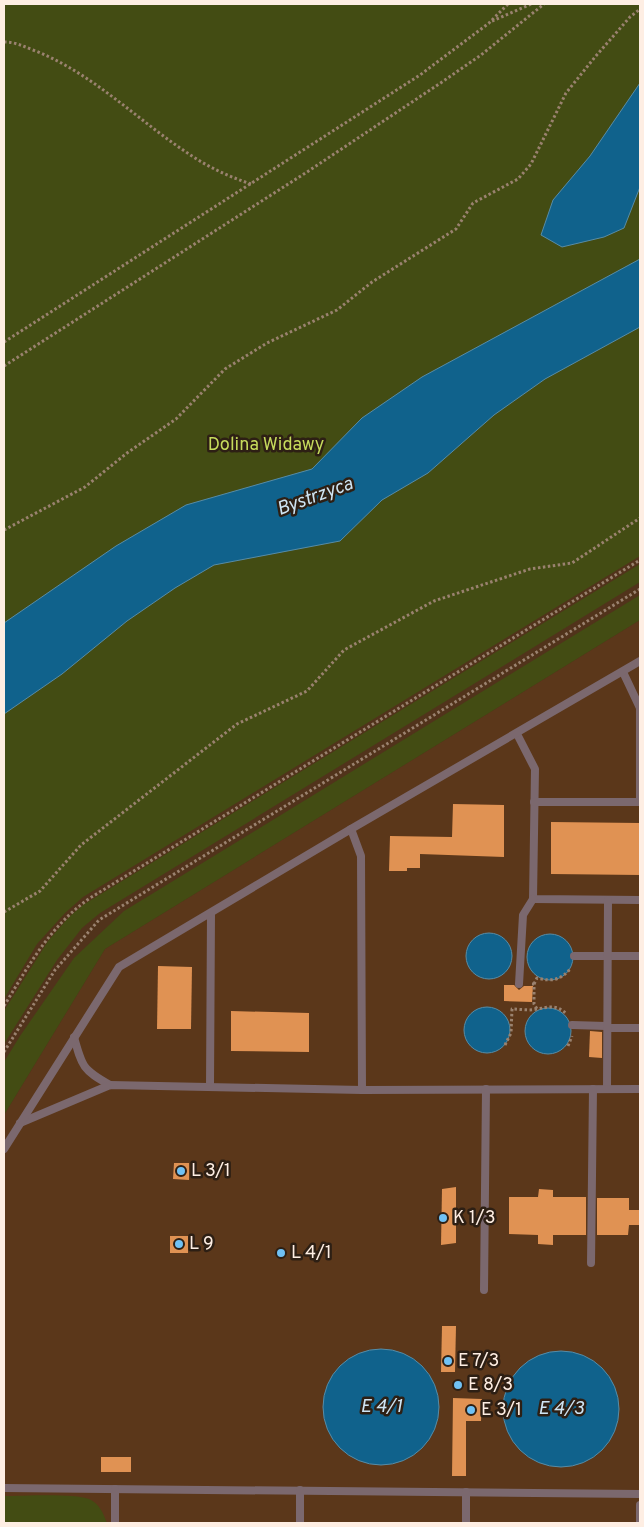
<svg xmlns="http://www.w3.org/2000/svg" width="644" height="1527" viewBox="0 0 644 1527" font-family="Overpass,sans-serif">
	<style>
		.built { fill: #5b371a }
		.green { fill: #434c13 }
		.water { fill: #10628c; stroke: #578ca6 }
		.building { fill: #e09253 }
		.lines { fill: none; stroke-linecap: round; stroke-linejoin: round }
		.path { stroke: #9a826f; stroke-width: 3; stroke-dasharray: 2.5 2.5; stroke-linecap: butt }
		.lane { stroke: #7b686e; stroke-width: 8 }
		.poi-dot { fill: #70c1f4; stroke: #2d1f14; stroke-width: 2 }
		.labels { text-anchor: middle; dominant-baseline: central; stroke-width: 5; stroke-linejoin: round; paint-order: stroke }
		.park-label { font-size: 18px; fill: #c6db5c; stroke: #2d1f14 }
		.poi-label { font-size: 18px; fill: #feeee3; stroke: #2d1f14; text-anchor: start }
		.water-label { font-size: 19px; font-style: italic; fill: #cee4f3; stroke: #2d1f14 }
	</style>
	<rect width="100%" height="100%" fill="#51331b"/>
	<path class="built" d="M640,620V1523H4V1115L105,949Z"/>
	<g class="green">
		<path d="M4,4H640V556L83,897L65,913L37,944L4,999Z"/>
		<path d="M640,564V582L100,913L82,928L57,960L4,1044V1011L48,941L69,917L83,905Z"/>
		<path d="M640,595V620L105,949L4,1115V1062L20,1036L74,958L124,911Z"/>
		<path d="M4,1496C23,1496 74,1493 89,1499C100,1504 103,1513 107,1523H4Z"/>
	</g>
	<g class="water">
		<path d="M640,83V187L624,228L604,237L562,247L541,235L553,200L590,156Z"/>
		<path d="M640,259V327L545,379L494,415L428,473L382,500L340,541L214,565L175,588L127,621L62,674L4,714V623L116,546L186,505L312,469L362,418L422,377Z"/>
		<circle cx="489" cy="956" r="23"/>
		<circle cx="550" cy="957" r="23"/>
		<circle cx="487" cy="1030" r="23"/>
		<circle cx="548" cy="1031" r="23"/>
		<circle cx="381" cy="1407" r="58"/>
		<circle cx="561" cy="1409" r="58"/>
	</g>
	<g class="building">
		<path d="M453,804L504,805V857L420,854V868H407V871H389L390,836L452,837Z"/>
		<path d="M551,822L640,823V875L551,874Z"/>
		<path d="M158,966L192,967L191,1029H157Z"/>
		<path d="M504,985H514L519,990L524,986H533L532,1002L504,1001Z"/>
		<path d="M231,1011L309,1013V1052L231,1051Z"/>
		<path d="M590,1031L602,1032V1058L589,1057Z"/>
		<path d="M174,1163H189V1180L173,1179Z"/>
		<path d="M456,1187V1243L441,1245L442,1189Z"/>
		<path d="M539,1189L553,1190V1197H586V1235H553V1245L538,1244V1235L509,1234V1197H538Z"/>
		<path d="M597,1198H629V1210H640V1225H629L628,1235H597Z"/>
		<rect x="170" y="1236" width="18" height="17"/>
		<path d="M442,1326H456L455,1372H441Z"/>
		<path d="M453,1398L482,1399L481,1421H466V1476H452Z"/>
		<rect x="101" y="1457" width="30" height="15"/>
	</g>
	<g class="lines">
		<g class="path">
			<path d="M492,21L531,4"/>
			<path d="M4,42C15,42 23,46 33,50C91,72 135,118 186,152C206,166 227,176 251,184"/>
			<path d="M4,342L420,75L489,23L508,4"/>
			<path d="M4,366L307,172L442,82L481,55L544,4"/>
			<path d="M4,530L85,487L127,453L176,419L225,369L267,343L337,310L372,282L456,229L473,203L518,179L531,164L566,93L595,57L630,17L640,9"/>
			<path d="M4,912L40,891L81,845L237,724L307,691L344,650L434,601L530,569L572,563L640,518"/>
			<path d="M532,984H534V1004L537,1009"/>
			<path d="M534,984L537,978C552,982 561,980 571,968"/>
			<path d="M4,1006C29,965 50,926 90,898L640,560"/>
			<path d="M505,1045L511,1033L512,1009C520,1009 529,1011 537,1009C550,1007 555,1004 567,1014"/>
			<path d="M568,1046L572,1036"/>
			<path d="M4,1052L55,970L99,920L640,589"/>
		</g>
		<g class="lane">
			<path d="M623,672L640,708V802"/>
			<path d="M517,734L535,769L533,899L640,900"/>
			<path d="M534,802H640"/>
			<path d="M351,829L361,856L362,1090"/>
			<path d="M574,956H639"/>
			<path d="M519,984L523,915L533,899"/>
			<path d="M572,1025L606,1026"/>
			<path d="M608,1028H639"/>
			<path d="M74,1037C82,1067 83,1070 110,1085"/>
			<path d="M210,1086L211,914"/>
			<path d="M607,1089L608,900"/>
			<path d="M20,1123L110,1085L362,1090L640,1089"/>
			<path d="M4,1149L119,967L351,829L640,661"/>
			<path d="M591,1263L593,1089"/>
			<path d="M484,1290L486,1089"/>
			<path d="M4,1488L640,1494"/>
			<path d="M115,1523V1489"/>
			<path d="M300,1523V1490"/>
			<path d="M466,1523V1492"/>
			<path d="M640,1523V1505"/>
		</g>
	</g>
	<g class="poi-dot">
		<circle cx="181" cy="1171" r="5"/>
		<circle cx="443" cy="1218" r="5"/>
		<circle cx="179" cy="1244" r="5"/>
		<circle cx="281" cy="1253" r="5"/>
		<circle cx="448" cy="1361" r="5"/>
		<circle cx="458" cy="1385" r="5"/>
		<circle cx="471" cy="1410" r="5"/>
	</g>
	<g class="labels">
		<g class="park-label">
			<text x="266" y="445">Dolina Widawy</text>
		</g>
		<g class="poi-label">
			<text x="191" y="1171">L 3/1</text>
			<text x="453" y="1218">K 1/3</text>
			<text x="189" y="1244">L 9</text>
			<text x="291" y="1253">L 4/1</text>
			<text x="458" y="1361">E 7/3</text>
			<text x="468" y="1385">E 8/3</text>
			<text x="481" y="1410">E 3/1</text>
		</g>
		<g class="water-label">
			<text transform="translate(315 497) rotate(-20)">Bystrzyca</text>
			<text x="381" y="1407">E 4/1</text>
			<text x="561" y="1409">E 4/3</text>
		</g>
	</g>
	<rect width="644" height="1527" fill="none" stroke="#feeee3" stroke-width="10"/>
</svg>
